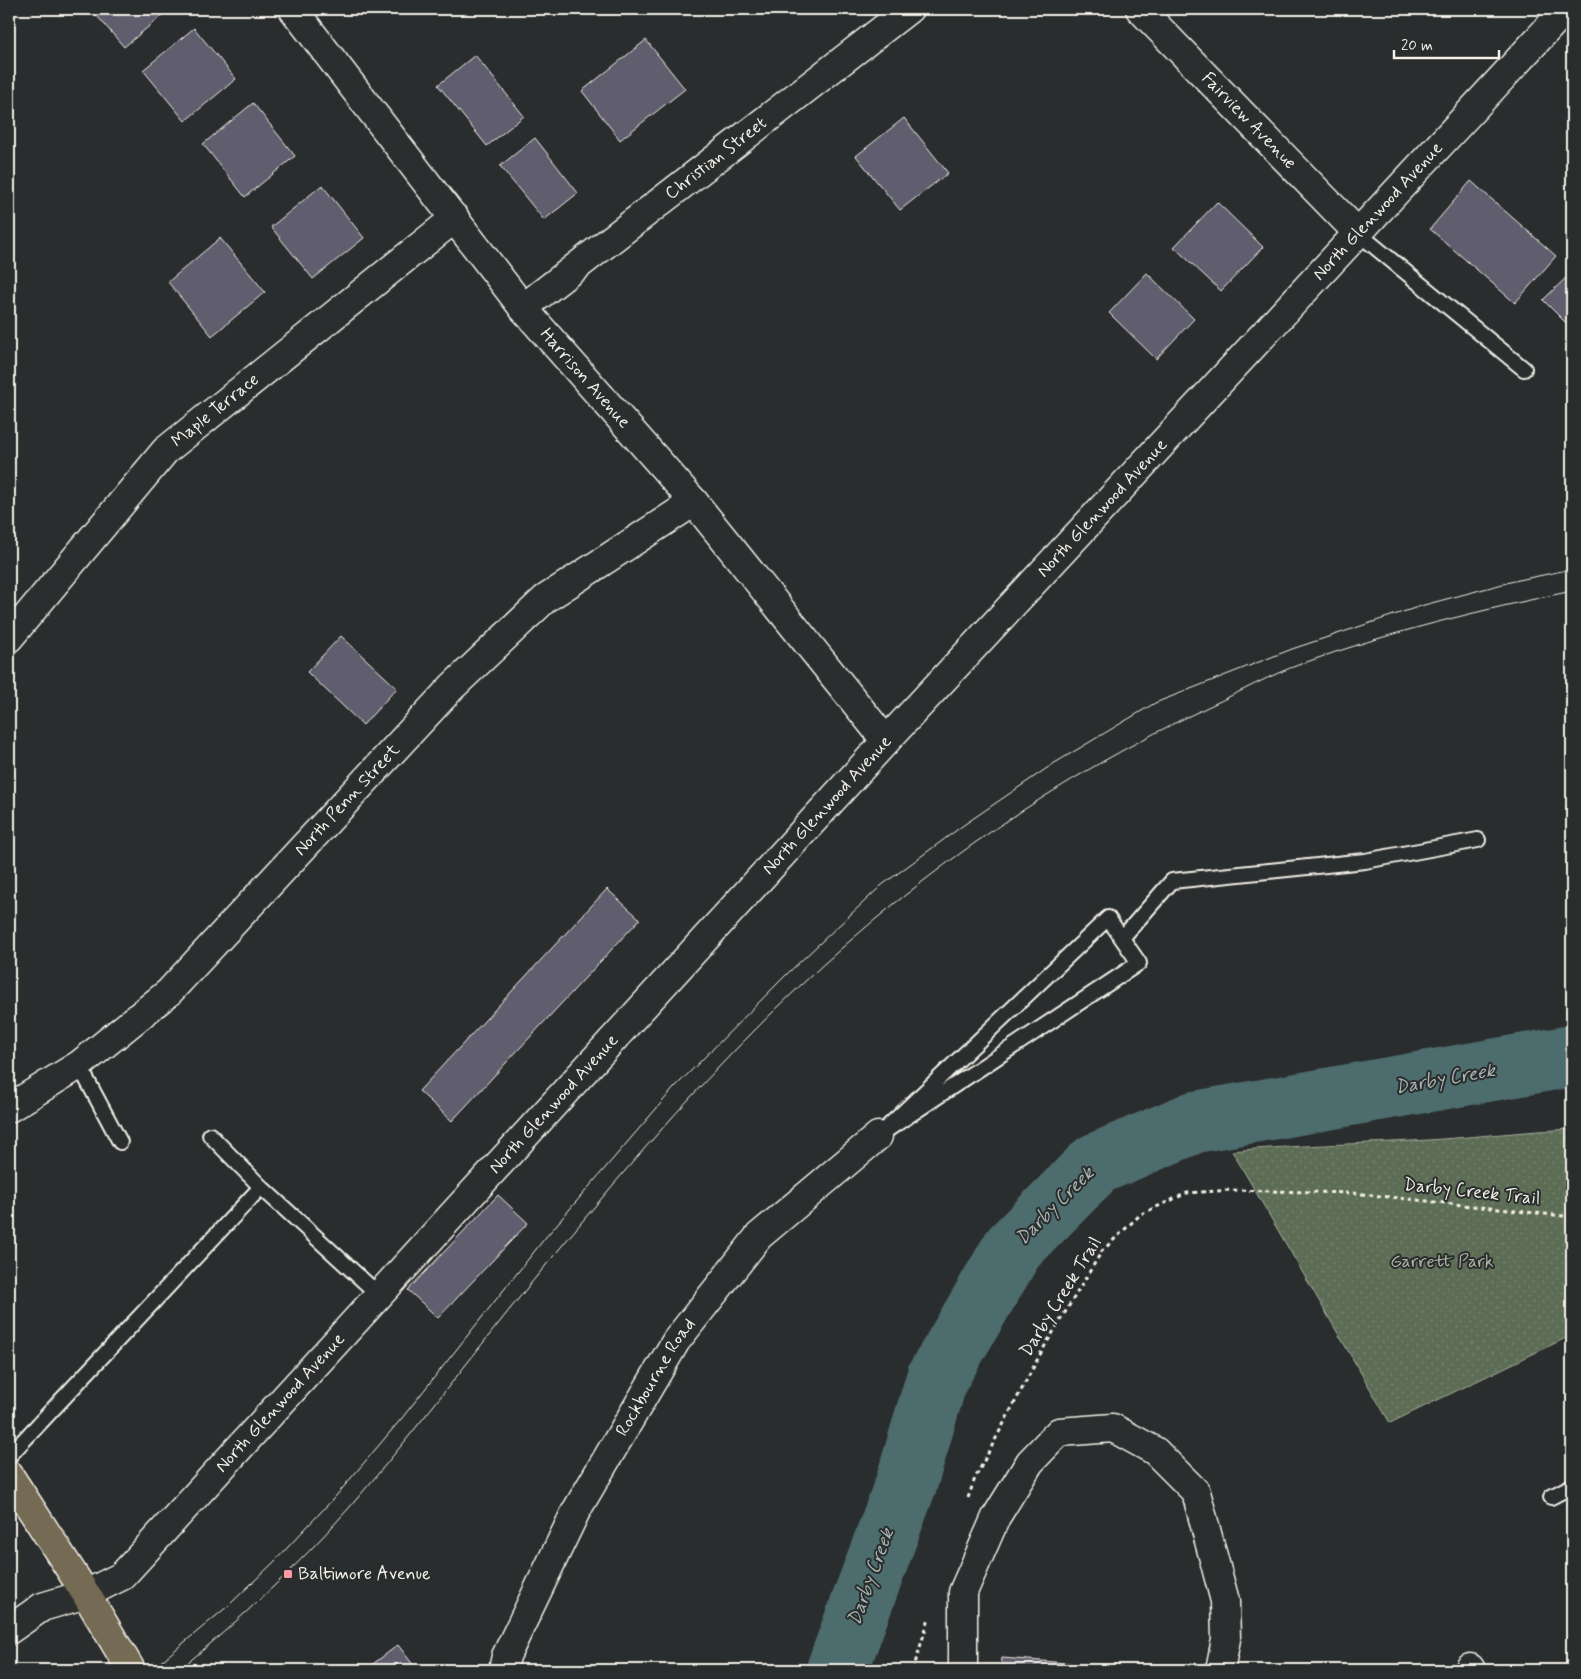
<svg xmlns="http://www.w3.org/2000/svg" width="1581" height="1679" viewBox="0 0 1581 1679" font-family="Mynerve,sans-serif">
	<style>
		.park { fill: url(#park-dots); stroke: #a8ae9e }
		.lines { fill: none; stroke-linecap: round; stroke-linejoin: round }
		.river { stroke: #4d6c6e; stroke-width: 62 }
		.building { fill: #615d6e; stroke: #f4f1e8 }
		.service-casing { stroke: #f4f1e8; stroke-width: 18 }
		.minor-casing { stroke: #f4f1e8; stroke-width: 31 }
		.primary-casing { stroke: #f4f1e8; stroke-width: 31 }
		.path { stroke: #f4f1e8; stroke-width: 3; stroke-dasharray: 4 4; stroke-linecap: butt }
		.service { stroke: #2a2d2e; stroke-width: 14 }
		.minor { stroke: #2a2d2e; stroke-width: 28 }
		.primary { stroke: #756b52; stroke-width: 28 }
		.tram { stroke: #f4f1e8; stroke-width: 1 }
		.poi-dot { fill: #ff9aa2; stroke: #2a2d2e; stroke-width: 2 }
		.labels { text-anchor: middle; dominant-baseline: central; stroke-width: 4; stroke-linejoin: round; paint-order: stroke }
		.street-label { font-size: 18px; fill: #f4f1e8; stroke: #2a2d2e }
		.park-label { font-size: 18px; fill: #b0b5a6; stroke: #2a2d2e }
		.poi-label { font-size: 18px; fill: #f4f1e8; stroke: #2a2d2e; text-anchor: start }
		.water-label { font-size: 19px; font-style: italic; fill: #a9b5b1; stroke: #2a2d2e }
	</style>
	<defs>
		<pattern id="park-dots" width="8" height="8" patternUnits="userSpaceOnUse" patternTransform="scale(1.25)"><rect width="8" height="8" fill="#5c6c55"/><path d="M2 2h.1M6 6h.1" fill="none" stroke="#74816d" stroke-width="1.8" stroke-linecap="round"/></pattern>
	</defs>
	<rect width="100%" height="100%" fill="#2a2d2e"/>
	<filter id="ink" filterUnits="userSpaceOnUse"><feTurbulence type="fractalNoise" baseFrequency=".02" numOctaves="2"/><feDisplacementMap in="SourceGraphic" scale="10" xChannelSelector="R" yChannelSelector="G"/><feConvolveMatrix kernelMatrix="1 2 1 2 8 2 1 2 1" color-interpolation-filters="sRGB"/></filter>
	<g filter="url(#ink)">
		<path class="park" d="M1572,1129V1335L1390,1423L1232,1151C1297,1145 1363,1144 1429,1140C1477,1137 1524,1131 1572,1129Z"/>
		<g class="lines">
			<path class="river" d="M837,1670L907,1481L937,1378L1013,1248L1096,1164L1195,1122L1572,1056"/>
		</g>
		<g class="building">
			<path d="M91,9H170L124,47Z"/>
			<path d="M194,28L236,79L185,121L143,70Z"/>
			<path d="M646,40L685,89L620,140L582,91Z"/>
			<path d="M475,55L524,116L487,146L438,85Z"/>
			<path d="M253,103L295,156L245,197L203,144Z"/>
			<path d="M904,118L948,173L900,210L856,156Z"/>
			<path d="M535,138L578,193L544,220L500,166Z"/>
			<path d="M1471,181L1556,256L1515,303L1430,229Z"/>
			<path d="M322,185L364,238L313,279L271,227Z"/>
			<path d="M1217,202L1263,247L1221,291L1174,247Z"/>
			<path d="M220,238L265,292L212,336L168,282Z"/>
			<path d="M1572,272V329L1543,300Z"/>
			<path d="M1147,273L1194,319L1156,359L1109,313Z"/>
			<path d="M341,636L397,688L363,725L307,672Z"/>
			<path d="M607,889L640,919L452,1121L419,1091Z"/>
			<path d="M498,1195L528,1223L438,1318L408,1290Z"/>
			<path d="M398,1645L417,1670H365Z"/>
			<path d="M1002,1658L1157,1670H1001Z"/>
		</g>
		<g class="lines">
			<defs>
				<g id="service">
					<path d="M1358,233L1524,369"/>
					<path d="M1108,918L1139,963L878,1136Z"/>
					<path d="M1122,938L1172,881L1365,861L1478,840"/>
					<path d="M79,1065L120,1142"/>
					<path d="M261,1187L379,1295"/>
					<path d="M9,1456L261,1187L210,1135"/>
					<path d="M1551,1497L1572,1486"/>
				</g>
				<g id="minor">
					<path id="s1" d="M293,9L523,308L694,502L886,741"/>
					<path id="s2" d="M1140,9L1358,233"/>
					<path id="s3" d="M523,308L909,9"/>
					<path id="s4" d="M9,638L165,451L455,218"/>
					<path id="s5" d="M9,1108L79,1065L169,992L452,687L545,599L694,502"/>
					<path id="s6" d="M9,1630L42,1607L86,1594L122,1576L886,741L1566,9"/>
					<path d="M1470,1668L1471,1670"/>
					<path id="s7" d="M503,1670L506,1656L576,1511L676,1341L759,1236L878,1136"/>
					<path d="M963,1670V1592L996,1517L1030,1462L1059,1432L1113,1428L1155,1451L1196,1492L1225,1601L1226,1639L1220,1670"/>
				</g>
				<path id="primary" d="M9,1475L86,1594L131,1670"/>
			</defs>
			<use href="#service" class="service-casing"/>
			<use href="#minor" class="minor-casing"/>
			<use href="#primary" class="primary-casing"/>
			<g class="path">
				<path d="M968,1498L975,1478L1043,1349L1102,1251L1141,1214L1187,1193L1231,1190L1353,1193L1572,1217"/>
				<path d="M913,1670L929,1618"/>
			</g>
			<use href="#service" class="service"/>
			<use href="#minor" class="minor"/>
			<use href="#primary" class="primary"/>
			<g class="tram">
				<path d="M151,1670L228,1606L274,1562L335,1497L402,1418L545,1238L674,1088L788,973L882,885L965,824L1053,764L1155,703L1292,649L1424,605L1514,581L1572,569"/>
				<path d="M179,1670C240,1620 297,1567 349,1508C423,1423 489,1332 561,1247C636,1156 714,1067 800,986C921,872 1060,776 1210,706C1240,692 1270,675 1301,664C1389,632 1481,610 1572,591"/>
			</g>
		</g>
	</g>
	<rect class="poi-dot" x="283" y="1569" width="10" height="10" rx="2.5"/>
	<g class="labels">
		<g class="street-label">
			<text stroke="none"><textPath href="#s2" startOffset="156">Fairview Avenue</textPath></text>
			<text stroke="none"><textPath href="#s3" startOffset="244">Christian Street</textPath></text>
			<text stroke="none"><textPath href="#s6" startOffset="1981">North Glenwood Avenue</textPath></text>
			<text stroke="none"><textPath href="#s1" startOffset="471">Harrison Avenue</textPath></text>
			<text stroke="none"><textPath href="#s4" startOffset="308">Maple Terrace</textPath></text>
			<text stroke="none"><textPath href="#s6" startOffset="1576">North Glenwood Avenue</textPath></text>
			<text stroke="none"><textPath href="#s5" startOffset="460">North Penn Street</textPath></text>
			<text stroke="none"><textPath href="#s6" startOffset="1171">North Glenwood Avenue</textPath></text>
			<text stroke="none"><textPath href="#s6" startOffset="766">North Glenwood Avenue</textPath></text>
			<text transform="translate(1472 1192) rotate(6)">Darby Creek Trail</text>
			<text transform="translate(1061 1297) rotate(-58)">Darby Creek Trail</text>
			<text stroke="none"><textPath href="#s7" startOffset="331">Rockbourne Road</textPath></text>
			<text stroke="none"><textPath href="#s6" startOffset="361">North Glenwood Avenue</textPath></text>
		</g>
		<g class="park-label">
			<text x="1442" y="1262">Garrett Park</text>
		</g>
		<g class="poi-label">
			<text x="298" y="1574">Baltimore Avenue</text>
		</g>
		<g class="water-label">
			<text transform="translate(1445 1079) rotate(-10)">Darby Creek</text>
			<text transform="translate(1055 1206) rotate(-45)">Darby Creek</text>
			<text transform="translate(871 1577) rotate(-70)">Darby Creek</text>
		</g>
	</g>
	<rect width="1581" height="1679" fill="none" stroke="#2a2d2e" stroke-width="30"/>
	<rect x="15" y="15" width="1551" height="1649" fill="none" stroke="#f4f1e8" stroke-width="2" filter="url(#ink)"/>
	<path d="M1394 50v8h105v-8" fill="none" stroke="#f4f1e8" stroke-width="2.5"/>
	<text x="1401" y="50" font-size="15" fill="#f4f1e8" stroke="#2a2d2e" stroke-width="4" paint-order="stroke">20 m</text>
</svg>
